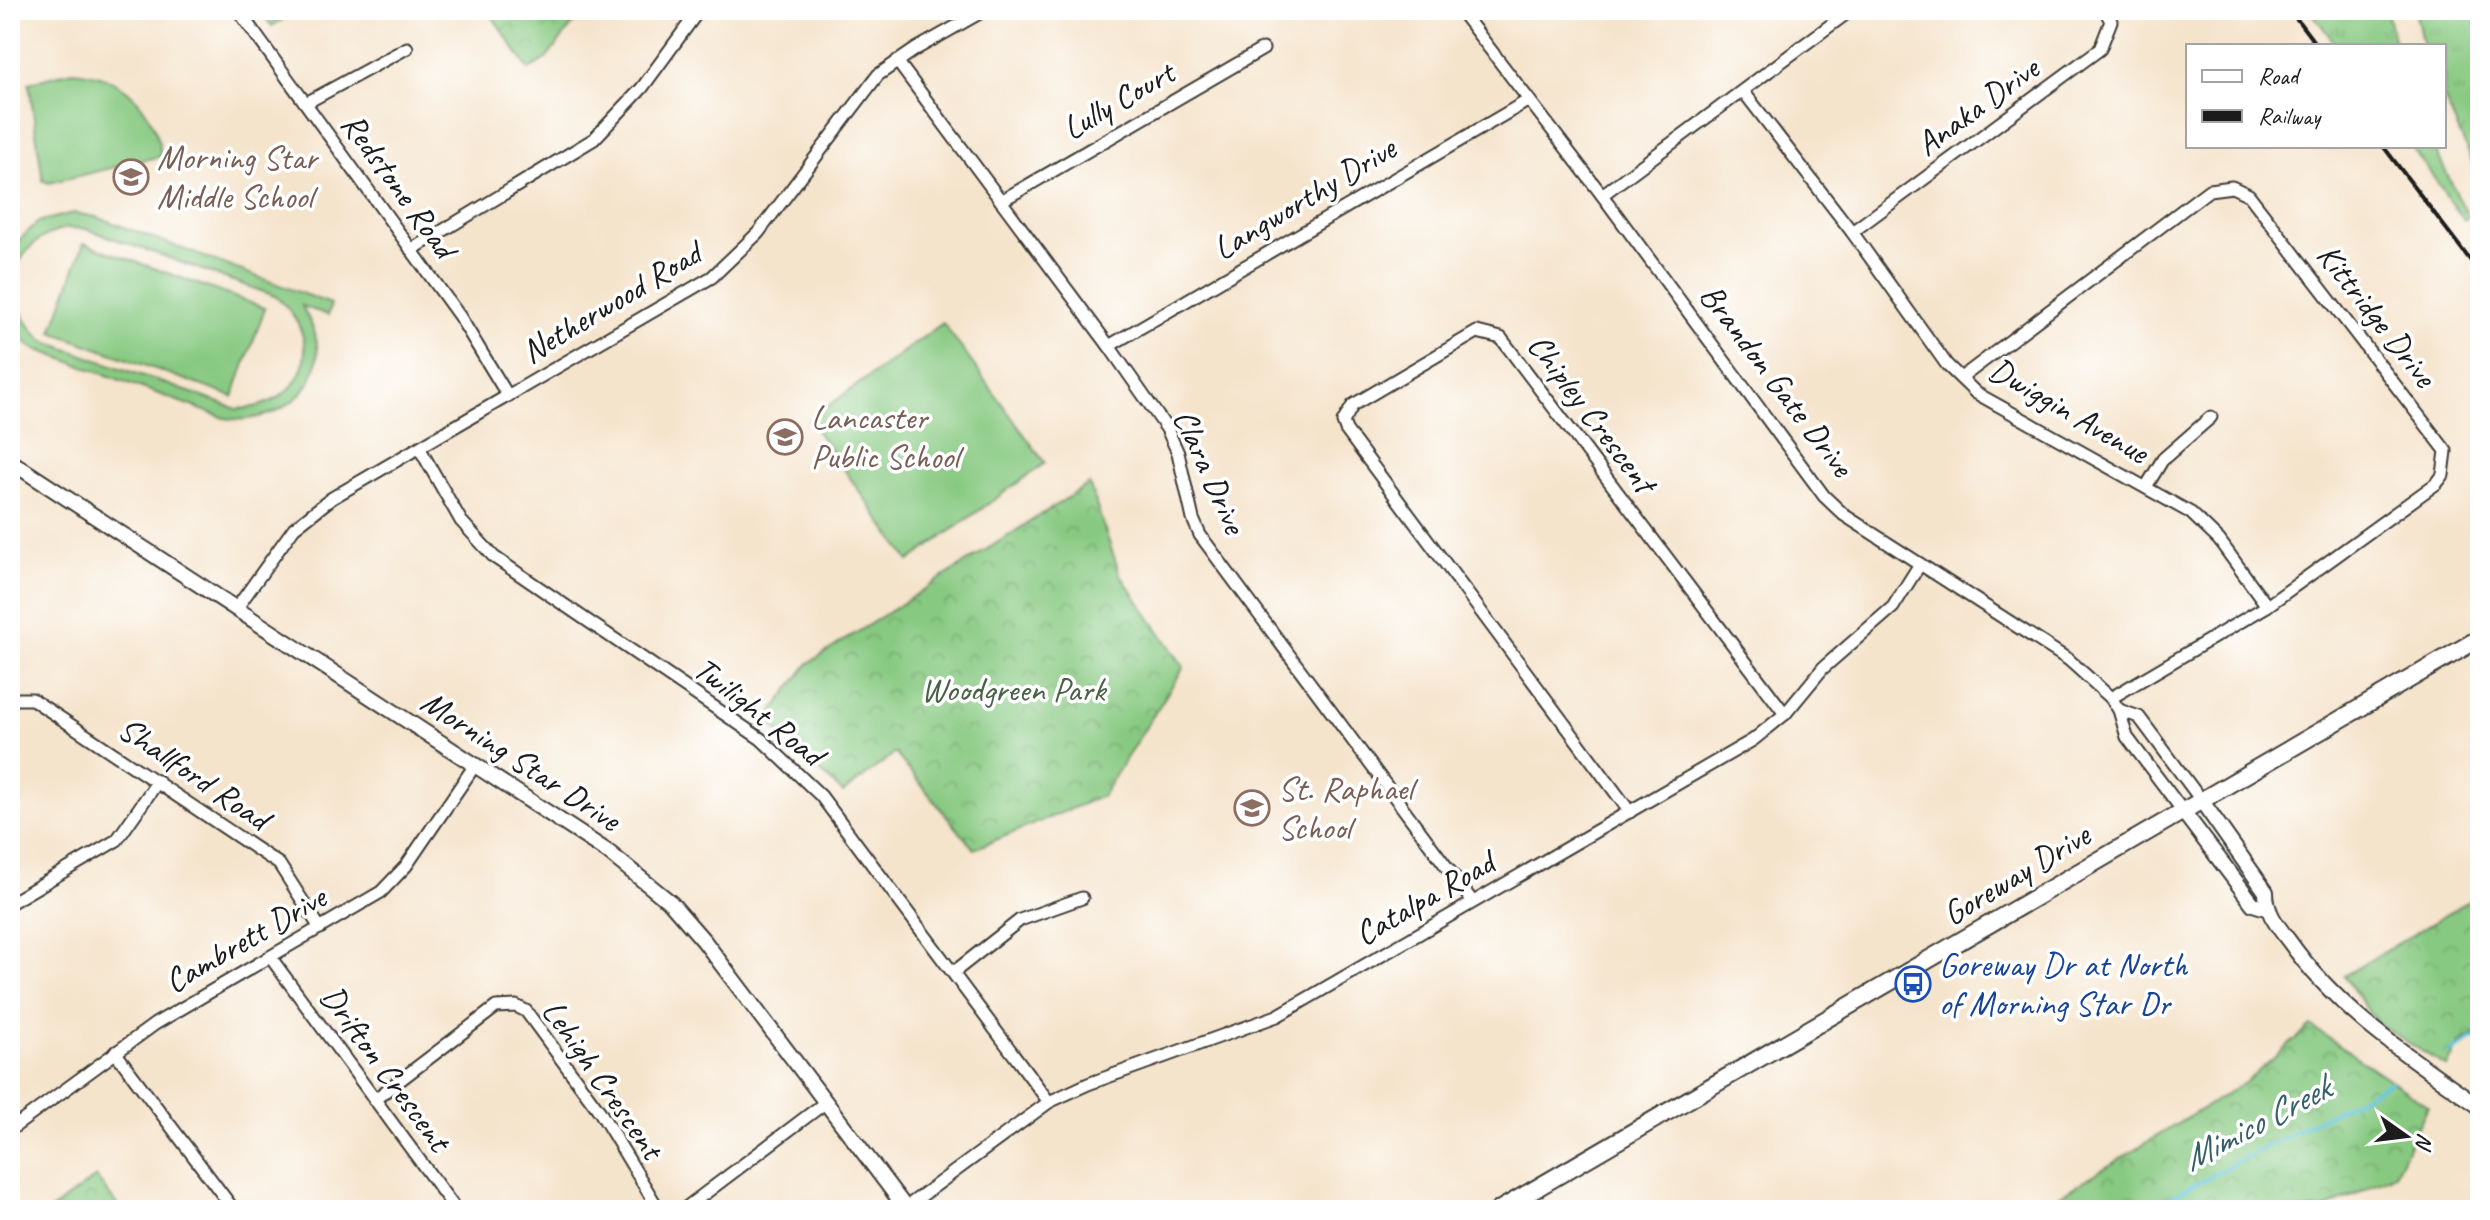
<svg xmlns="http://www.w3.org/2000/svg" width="2490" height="1220" viewBox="0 0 2490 1220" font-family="Caveat,sans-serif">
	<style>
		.grass { fill: url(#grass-tufts); stroke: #52724e; stroke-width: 2 }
		.park { fill: url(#park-crowns); stroke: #52724e; stroke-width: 2 }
		.garden { fill: #87c981; stroke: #52724e; stroke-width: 2; fill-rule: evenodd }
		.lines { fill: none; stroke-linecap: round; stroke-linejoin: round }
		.stream { stroke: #5bc2d9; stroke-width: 4 }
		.minor-casing { stroke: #3d3a36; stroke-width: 15 }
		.tertiary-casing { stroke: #3d3a36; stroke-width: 18 }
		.secondary-casing { stroke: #3d3a36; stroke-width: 20 }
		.minor { stroke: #fff; stroke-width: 11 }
		.tertiary { stroke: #fff; stroke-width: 14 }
		.secondary { stroke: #fff; stroke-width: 16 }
		.rail { stroke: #1c1c1c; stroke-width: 4 }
		.labels { text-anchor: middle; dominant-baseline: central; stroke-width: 7; stroke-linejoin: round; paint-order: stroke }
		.street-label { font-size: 34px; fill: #1c1c1c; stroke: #fff }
		.education-label { font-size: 34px; fill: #785e54; stroke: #fff; text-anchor: start }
		.park-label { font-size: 34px; fill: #476144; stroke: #fff }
		.transit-label { font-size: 34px; fill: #164399; stroke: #fff; text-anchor: start }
		.water-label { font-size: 36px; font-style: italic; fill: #355e68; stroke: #fff }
	</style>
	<defs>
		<pattern id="grass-tufts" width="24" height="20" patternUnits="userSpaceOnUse" patternTransform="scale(2)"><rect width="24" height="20" fill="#87c981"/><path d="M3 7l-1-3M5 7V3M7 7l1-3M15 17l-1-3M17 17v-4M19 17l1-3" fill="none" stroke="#74ac6f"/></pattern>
		<pattern id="park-crowns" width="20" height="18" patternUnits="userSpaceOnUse" patternTransform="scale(2)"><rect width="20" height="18" fill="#87c981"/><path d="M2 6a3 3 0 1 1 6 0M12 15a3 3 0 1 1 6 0" fill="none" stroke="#74ac6f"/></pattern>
	</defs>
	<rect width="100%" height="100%" fill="#fff"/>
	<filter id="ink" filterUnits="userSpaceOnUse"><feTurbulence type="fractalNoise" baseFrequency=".0125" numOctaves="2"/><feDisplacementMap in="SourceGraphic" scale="16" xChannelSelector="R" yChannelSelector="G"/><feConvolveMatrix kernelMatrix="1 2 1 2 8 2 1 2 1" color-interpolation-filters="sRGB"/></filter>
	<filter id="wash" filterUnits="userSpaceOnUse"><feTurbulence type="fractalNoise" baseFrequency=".006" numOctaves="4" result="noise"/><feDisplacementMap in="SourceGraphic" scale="32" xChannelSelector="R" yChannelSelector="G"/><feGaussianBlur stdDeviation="1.8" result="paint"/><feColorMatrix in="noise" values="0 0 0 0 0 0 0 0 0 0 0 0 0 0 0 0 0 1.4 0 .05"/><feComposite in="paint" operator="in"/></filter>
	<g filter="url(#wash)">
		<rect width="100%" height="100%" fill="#f5e4cc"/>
		<g class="grass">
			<path d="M2310,10H2386L2396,46H2337Z"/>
			<path d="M2415,10H2480V179L2444,98V46H2423Z"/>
			<path d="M2411,146H2433L2468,216L2464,220Z"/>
		</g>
		<g class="park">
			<path d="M259,10H298L272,26Z"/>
			<path d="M488,10H584L547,58L529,70Z"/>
			<path d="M1089,484L1120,574L1184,667L1102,796L974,849L895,753L843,793L766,720L809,663Z"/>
			<path d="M2480,894V1032L2459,1043L2447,1067L2376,1022L2344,976Z"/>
			<path d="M2311,1026L2428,1106L2395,1174L2324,1210H2036L2246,1082Z"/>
			<path d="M96,1177L121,1210H51Z"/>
		</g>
		<g class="garden">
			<path d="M72,71C122,74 155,106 161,156L49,183L43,181L29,83Z"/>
			<path d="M73,213L97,217L331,304L328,315L302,306C306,315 312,324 315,334C330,390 273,427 224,418L33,348L17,335L10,323V249L38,222ZM67,228L87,229L275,296C329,340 306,407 237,409L44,341C0,303 5,243 67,228Z"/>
			<path d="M84,243L265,308L233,397L52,332Z"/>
			<path d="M943,323L1045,463L909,561L809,420Z"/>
		</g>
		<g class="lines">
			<g class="stream">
				<path d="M2449,1053L2480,1035"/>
				<path d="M2146,1210L2390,1082"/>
			</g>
		</g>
	</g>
	<g filter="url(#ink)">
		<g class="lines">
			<defs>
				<g id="minor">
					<path d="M238,10L460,317L508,396"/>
					<path d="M1460,10L1602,195L1824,496L1844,515L2069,660L2111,698L2119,710L2127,737L2182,810"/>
					<path d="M897,61L1109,346L1167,429L1178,453L1193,519L1200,535L1472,901"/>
					<path d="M1743,91L1852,232L1947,365L1976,393L2191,513L2219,540L2267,606"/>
					<path d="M306,103L407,48"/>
					<path d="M1602,195L1851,10"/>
					<path d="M1001,201L1263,49"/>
					<path d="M1852,232L2100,49L2111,21L2105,10"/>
					<path d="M411,250L594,139L642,88L699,10"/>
					<path d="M1109,346L1529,100"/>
					<path d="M1961,378L2209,190L2232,187L2249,195L2446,451L2443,475L2437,483L2267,606L2111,698"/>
					<path d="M420,449L461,521L494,557L761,739L821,796L1049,1102"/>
					<path d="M2146,487L2163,459L2211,417"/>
					<path d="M236,609L294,528L332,498L712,277L758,233L878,75L916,49L985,10"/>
					<path d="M10,699H32L279,864L320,928"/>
					<path d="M2119,710L2139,717L2201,800"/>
					<path d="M1630,812L1346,430L1343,422L1353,405L1477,332L1501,338L1785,714"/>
					<path d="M10,903L117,840L158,781"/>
					<path d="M271,958L456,1210"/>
					<path d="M954,972L1020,920L1082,898"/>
					<path d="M115,1052L234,1210"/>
					<path d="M374,1100L496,1007L516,1006L526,1011L600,1112L659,1210"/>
					<path d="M10,1130L155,1024L381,892L406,866L475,765"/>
					<path d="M905,1208L1049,1102L1088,1084L1277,1016L1753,740L1785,714L1823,668L1893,607L1920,564"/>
					<path d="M683,1210L826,1102"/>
				</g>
				<g id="tertiary">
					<path d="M10,461L608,852L671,903L704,941L907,1210"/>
					<path d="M2201,800L2266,892C2266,913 2277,925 2289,941C2339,1012 2410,1057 2480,1107"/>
					<path d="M2182,810L2253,904L2266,908"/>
				</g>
				<path id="secondary" d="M1499,1210L2480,638"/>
			</defs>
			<use href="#minor" class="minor-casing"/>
			<use href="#tertiary" class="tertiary-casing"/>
			<use href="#secondary" class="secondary-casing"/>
			<use href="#minor" class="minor"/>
			<use href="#tertiary" class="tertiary"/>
			<use href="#secondary" class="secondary"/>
			<g class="rail">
				<path d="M2290,10L2317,46"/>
				<path d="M2383,146L2480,273"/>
			</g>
		</g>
	</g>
	<defs>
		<symbol id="school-ring" viewBox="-11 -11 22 22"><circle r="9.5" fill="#fff" stroke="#8d6e63" stroke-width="1.5"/><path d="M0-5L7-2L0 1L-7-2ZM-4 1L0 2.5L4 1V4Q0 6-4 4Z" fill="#8d6e63"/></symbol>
		<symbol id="bus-ring" viewBox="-11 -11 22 22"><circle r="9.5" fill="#fff" stroke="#1a4fb4" stroke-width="1.5"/><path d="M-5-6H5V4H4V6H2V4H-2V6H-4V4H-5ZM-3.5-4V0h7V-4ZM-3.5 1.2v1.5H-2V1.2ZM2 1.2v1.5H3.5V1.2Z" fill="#1a4fb4"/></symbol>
	</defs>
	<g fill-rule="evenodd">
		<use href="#school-ring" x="111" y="157" width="40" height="40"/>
		<use href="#school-ring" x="765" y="417" width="40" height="40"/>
		<use href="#school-ring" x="1232" y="788" width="40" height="40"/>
		<use href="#bus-ring" x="1893" y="964" width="40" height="40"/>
	</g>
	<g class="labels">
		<g class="street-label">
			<text transform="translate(1118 100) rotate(-30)">Lully Court</text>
			<text transform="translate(1977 106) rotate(-36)">Anaka Drive</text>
			<text transform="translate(399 185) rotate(54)">Redstone Road</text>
			<text transform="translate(1304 198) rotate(-31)">Langworthy Drive</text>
			<text transform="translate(611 302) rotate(-31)">Netherwood Road</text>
			<text transform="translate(2377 315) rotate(52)">Kittridge Drive</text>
			<text transform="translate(1777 380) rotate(53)">Brandon Gate Drive</text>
			<text transform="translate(2069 410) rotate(30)">Dwiggin Avenue</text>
			<text transform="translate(1592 413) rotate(53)">Chipley Crescent</text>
			<text transform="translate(1210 471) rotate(66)">Clara Drive</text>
			<text transform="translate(759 711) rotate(38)">Twilight Road</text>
			<text transform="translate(521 760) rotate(33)">Morning Star Drive</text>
			<text transform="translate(194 773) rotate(34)">Shallford Road</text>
			<text transform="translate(2016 874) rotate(-31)">Goreway Drive</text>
			<text transform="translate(1424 898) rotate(-30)">Catalpa Road</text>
			<text transform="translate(245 939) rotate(-30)">Cambrett Drive</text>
			<text transform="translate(386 1068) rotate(54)">Drifton Crescent</text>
			<text transform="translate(603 1079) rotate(55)">Lehigh Crescent</text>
		</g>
		<g class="education-label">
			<text x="157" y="157">Morning Star<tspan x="157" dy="39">Middle School</tspan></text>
			<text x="811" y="417">Lancaster<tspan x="811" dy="39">Public School</tspan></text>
			<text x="1278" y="788">St. Raphael<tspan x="1278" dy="39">School</tspan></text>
		</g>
		<g class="park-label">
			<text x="1013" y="689">Woodgreen Park</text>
		</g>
		<g class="transit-label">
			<text x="1939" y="964">Goreway Dr at North<tspan x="1939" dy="39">of Morning Star Dr</tspan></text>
		</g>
		<g class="water-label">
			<text transform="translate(2256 1123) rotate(-28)">Mimico Creek</text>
		</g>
	</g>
	<rect width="2490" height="1220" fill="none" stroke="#fff" stroke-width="40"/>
	<rect x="2186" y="44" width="260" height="104" fill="#ffffff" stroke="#a4a4a4" stroke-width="2"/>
	<rect x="2202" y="70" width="40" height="12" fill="#ffffff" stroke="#a4a4a4" stroke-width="2"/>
	<text x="2258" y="84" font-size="24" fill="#1c1c1c">Road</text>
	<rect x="2202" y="110" width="40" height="12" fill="#1c1c1c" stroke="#a4a4a4" stroke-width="2"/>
	<text x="2258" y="124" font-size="24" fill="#1c1c1c">Railway</text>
	<g transform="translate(2406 1136) rotate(104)" stroke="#ffffff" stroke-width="6" paint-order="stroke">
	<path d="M0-6L14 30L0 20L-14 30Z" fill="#1c1c1c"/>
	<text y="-12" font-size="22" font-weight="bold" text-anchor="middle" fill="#1c1c1c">N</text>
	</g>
</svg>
